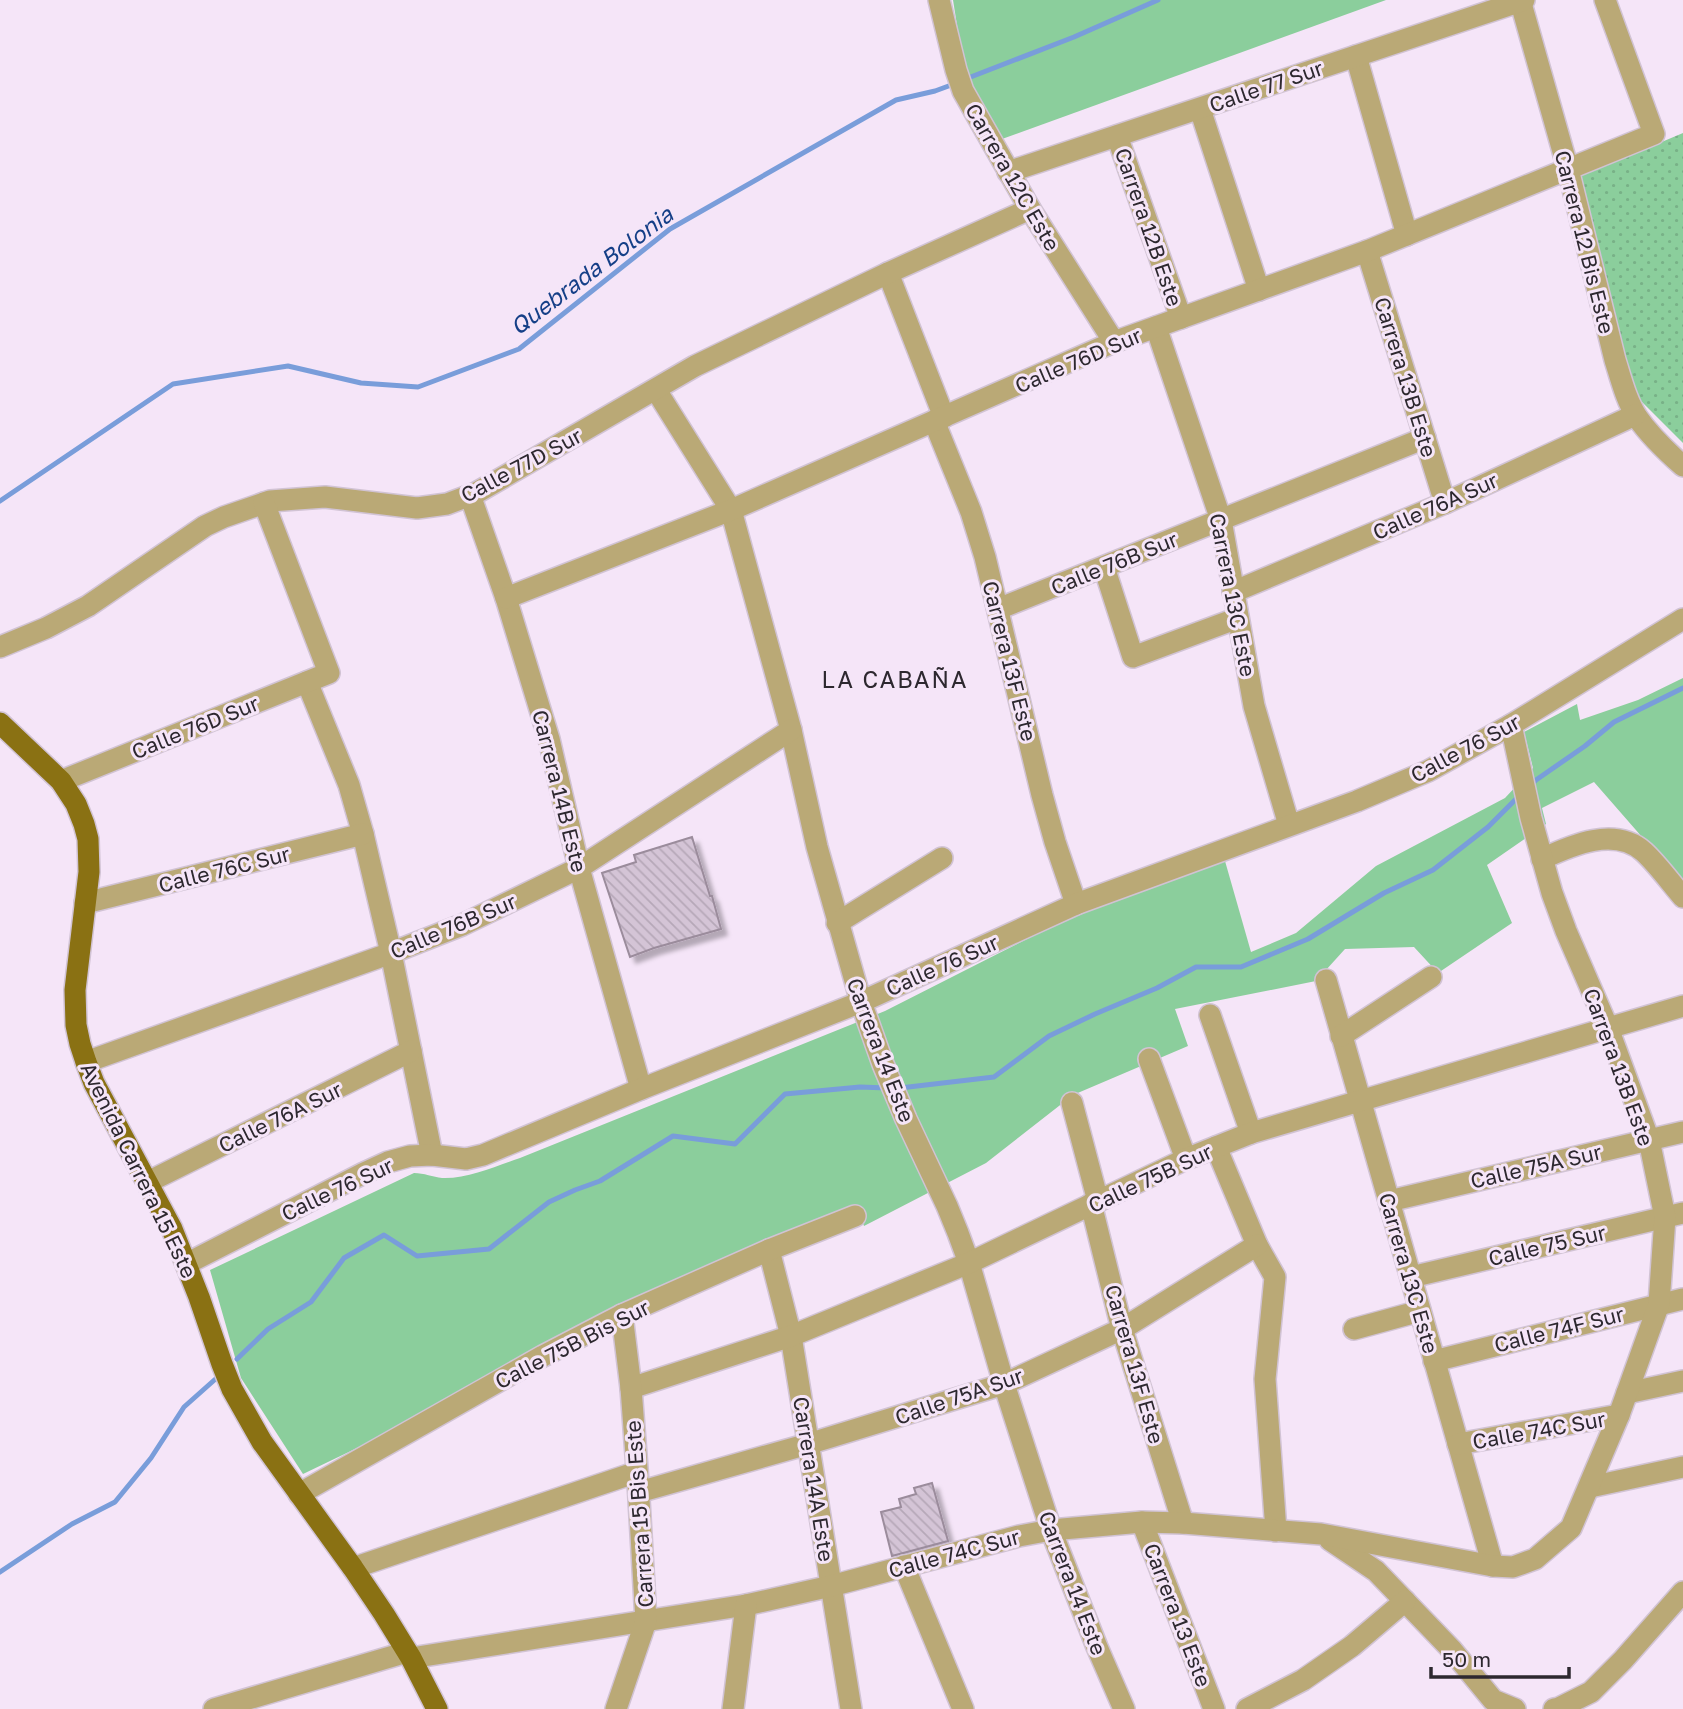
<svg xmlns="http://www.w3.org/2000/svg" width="1683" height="1709" viewBox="0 0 1683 1709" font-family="'Golos Text',sans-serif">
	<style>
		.grass { fill: #8bce9c }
		.park { fill: url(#park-dots) }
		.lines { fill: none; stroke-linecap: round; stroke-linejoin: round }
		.stream { stroke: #799dda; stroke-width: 5 }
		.building { fill: url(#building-back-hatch); stroke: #9b8c9c; stroke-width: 2; filter: url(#shadow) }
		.minor-casing { stroke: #d1c3d4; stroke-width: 24 }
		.major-casing { stroke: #d1c3d4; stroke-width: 24 }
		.minor { stroke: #baa976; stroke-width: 21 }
		.major { stroke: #8a7113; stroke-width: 21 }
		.labels { text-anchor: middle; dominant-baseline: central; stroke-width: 6; stroke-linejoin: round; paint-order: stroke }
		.street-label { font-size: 21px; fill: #2d282f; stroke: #f5e5f8 }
		.water-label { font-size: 23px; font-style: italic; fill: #153f87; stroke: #f5e5f8 }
		.neighbourhood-label { font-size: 23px; letter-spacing: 2px; fill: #2d282f; stroke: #f5e5f8 }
	</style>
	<defs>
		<pattern id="park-dots" width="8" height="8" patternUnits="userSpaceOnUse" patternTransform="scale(1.75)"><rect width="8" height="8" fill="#8bce9c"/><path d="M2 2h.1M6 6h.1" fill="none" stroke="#78b187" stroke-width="1.8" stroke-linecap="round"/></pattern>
		<pattern id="building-back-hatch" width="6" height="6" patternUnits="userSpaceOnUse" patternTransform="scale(1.75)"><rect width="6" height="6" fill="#d4c4d6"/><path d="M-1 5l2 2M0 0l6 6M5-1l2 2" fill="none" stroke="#b6a8b8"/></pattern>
		<filter id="shadow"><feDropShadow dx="6" dy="6" stdDeviation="2" flood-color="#0004"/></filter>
	</defs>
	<rect width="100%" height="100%" fill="#f5e5f8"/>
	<g class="grass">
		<path d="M953,0H1386L1002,139L972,89L963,63Z"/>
		<path d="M1683,678V884L1594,782L1542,808L1546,824L1487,865L1512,923L1438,973L1414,947L1345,949L1316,981L1175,1009L1188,1046L1073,1095L986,1163L864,1226L857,1208L303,1474L241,1378L210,1270L414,1173C424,1173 433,1177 442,1178C468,1179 496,1166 520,1158L885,1011L1064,920L1225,861L1251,952L1296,933L1376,866L1505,798L1533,768L1524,732L1577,704L1580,720L1638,700Z"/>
	</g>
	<path class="park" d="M1683,133V443L1637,397L1613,323L1581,176Z"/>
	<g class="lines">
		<g class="stream">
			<path d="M963,80L1074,37L1158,0"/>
			<path d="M0,501L173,384L288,366L361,383L418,387L519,349L670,229L896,100L935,91L954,84"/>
			<path d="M1529,786L1536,780L1585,746L1614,722L1683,688"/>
			<path d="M900,1088L994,1077L1049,1036L1095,1014L1157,988L1196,967H1241L1308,939L1384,893L1433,870L1488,827L1520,795"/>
			<path d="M237,1359L268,1329L311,1302L344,1258L384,1235L417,1256L489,1249L549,1202L575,1190L600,1181L673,1136L735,1144L785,1094L860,1087L887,1088"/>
			<path d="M0,1572L72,1524L115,1502L151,1458L184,1407L220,1375"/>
		</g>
	</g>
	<g class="building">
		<path d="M692,837L710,896H712L721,929L654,948L630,957L602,873L636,862L634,855Z"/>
		<path d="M932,1483L948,1541L892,1556L881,1512L901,1507L899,1499L916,1494L914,1488Z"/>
	</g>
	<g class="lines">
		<defs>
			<g id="minor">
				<path d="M939,0L956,70L963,91L1030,209L1114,342"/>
				<path d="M1520,0L1568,169L1615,360C1621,379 1626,400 1637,417C1650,436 1666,451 1683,466"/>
				<path d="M1356,56L1407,235"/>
				<path d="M1200,109L1259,290"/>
				<path d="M1117,136L1181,318"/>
				<path d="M1008,172L1524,0"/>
				<path d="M1367,251L1445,503"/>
				<path d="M888,273L944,417"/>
				<path d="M1156,327L1221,520L1254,706L1289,825"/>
				<path d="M656,390L731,510L791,730L817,847L861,1002L883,1064L906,1119L947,1206L958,1233L969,1263L1004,1384L1051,1530L1097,1647L1124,1709"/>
				<path d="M934,421L971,512L985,557L1042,795L1055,842L1076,904"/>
				<path d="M470,495L506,598L549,739L579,868L641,1089"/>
				<path d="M1104,567L1133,657L1238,618"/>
				<path d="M1233,592L1445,503L1635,415"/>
				<path d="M506,598L731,510L1114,342L1367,251L1654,134L1605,0"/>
				<path d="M998,609L1425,438"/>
				<path d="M0,647L46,628L88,606L205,526L224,517L270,501L325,497L417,508L447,504L476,493L695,366L888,273L1030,209"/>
				<path d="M307,682L349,785L363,834L391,953L432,1155"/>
				<path d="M61,781L329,673L264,503"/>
				<path d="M1542,859C1572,845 1615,826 1644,852C1658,865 1670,882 1683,897"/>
				<path d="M85,903L363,834"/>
				<path d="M837,923L942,858"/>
				<path d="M1326,980L1493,1566"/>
				<path d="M1210,1015L1251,1133"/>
				<path d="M1341,1036L1431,977"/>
				<path d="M1149,1059L1186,1159"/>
				<path d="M86,1062L391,953L462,925L579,868L791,730"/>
				<path d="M1072,1103L1098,1201"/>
				<path d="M1216,1147L1257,1245L1275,1277L1265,1379L1276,1531"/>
				<path d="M148,1182L411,1051"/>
				<path d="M1389,1201L1683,1132"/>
				<path d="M1091,1204L1122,1329L1183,1523"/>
				<path d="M769,1250L791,1336L851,1709"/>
				<path d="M186,1264L362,1174L388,1162L410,1156L432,1155L466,1159L483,1155L641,1089L861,1002L1076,904L1357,801L1428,771L1511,725L1683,619"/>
				<path d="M1411,1277L1683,1213"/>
				<path d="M1354,1329L1420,1311"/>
				<path d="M1434,1361L1683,1299"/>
				<path d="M631,1388L791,1336L969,1263L1186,1159L1251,1133L1683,1006"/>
				<path d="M1627,1393L1683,1381"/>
				<path d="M1458,1444L1619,1415"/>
				<path d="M1590,1487L1683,1467"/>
				<path d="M639,1492L808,1444L1004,1384L1122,1329L1257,1245"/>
				<path d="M299,1494L543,1356L622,1315L769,1250L855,1216"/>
				<path d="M1142,1522L1214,1709"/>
				<path d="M1330,1540L1376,1571L1451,1649L1493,1700L1515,1709"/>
				<path d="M904,1566L963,1709"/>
				<path d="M353,1568L637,1472"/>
				<path d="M411,1658L746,1605L831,1586L1019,1536L1051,1530L1142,1522L1183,1523L1321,1534L1493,1566L1513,1567L1535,1559L1571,1528L1619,1415L1659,1304L1665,1217L1649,1140L1608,1028L1566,931L1552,893L1531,818L1511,725"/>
				<path d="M214,1709L407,1652"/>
				<path d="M616,1709L646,1621L638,1482L631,1388L622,1315"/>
				<path d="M733,1709L746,1605"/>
				<path d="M1247,1709L1303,1680L1352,1646L1405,1601"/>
				<path d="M1554,1709L1559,1708L1591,1692L1623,1660L1683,1592"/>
			</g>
			<path id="major" d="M0,723L61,781L76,804L84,824L88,839L89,872L75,990L76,1025L80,1044L86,1062L94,1083L172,1229L199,1297L222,1364L232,1389L262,1442L353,1568L384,1614L411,1658L437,1709"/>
		</defs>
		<use href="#minor" class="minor-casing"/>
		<use href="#major" class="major-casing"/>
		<use href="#minor" class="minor"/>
		<use href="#major" class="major"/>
	</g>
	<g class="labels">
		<g class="street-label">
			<text transform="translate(1266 86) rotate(-19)">Calle 77 Sur</text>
			<text transform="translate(1013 177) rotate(60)">Carrera 12C Este</text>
			<text transform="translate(1149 227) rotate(71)">Carrera 12B Este</text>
			<text transform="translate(1585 242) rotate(76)">Carrera 12 Bis Este</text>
			<text transform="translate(1078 360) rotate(-23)">Calle 76D Sur</text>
			<text transform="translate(1406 377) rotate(73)">Carrera 13B Este</text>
			<text transform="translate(521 465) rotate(-28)">Calle 77D Sur</text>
			<text transform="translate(1435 506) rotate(-24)">Calle 76A Sur</text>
			<text transform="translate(1114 563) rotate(-22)">Calle 76B Sur</text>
			<text transform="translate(1233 595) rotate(79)">Carrera 13C Este</text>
			<text transform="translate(1010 661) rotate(76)">Carrera 13F Este</text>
			<text transform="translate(195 727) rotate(-22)">Calle 76D Sur</text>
			<text transform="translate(1465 748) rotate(-28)">Calle 76 Sur</text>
			<text transform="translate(560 791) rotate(76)">Carrera 14B Este</text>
			<text transform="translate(224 869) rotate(-14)">Calle 76C Sur</text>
			<text transform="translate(453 926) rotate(-23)">Calle 76B Sur</text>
			<text transform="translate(942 965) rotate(-24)">Calle 76 Sur</text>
			<text transform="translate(881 1050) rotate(69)">Carrera 14 Este</text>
			<text transform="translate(1619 1067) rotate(70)">Carrera 13B Este</text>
			<text transform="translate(280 1117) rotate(-26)">Calle 76A Sur</text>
			<text transform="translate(1536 1166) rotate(-13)">Calle 75A Sur</text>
			<text transform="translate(139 1170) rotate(64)">Avenida Carrera 15 Este</text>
			<text transform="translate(1150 1178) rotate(-25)">Calle 75B Sur</text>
			<text transform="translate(337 1189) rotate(-25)">Calle 76 Sur</text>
			<text transform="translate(1547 1245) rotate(-13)">Calle 75 Sur</text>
			<text transform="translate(1409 1273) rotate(74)">Carrera 13C Este</text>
			<text transform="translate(1559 1329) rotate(-14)">Calle 74F Sur</text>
			<text transform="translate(572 1344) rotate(-27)">Calle 75B Bis Sur</text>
			<text transform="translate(1135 1364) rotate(74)">Carrera 13F Este</text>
			<text transform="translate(959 1396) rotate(-19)">Calle 75A Sur</text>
			<text transform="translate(1539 1430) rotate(-10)">Calle 74C Sur</text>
			<text transform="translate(814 1479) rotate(81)">Carrera 14A Este</text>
			<text transform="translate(639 1514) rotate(-94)">Carrera 15 Bis Este</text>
			<text transform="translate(954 1553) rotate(-15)">Calle 74C Sur</text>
			<text transform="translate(1073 1583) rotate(69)">Carrera 14 Este</text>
			<text transform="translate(1178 1615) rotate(69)">Carrera 13 Este</text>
		</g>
		<g class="water-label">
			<text transform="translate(591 270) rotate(-37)">Quebrada Bolonia</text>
		</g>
		<g class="neighbourhood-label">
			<text x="895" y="679">LA CABAÑA</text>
		</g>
	</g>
	<path d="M1431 1667v10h138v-10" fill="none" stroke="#2d282f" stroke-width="3.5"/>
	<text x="1442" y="1667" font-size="21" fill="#2d282f" stroke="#f5e5f8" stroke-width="5" paint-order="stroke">50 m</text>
</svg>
